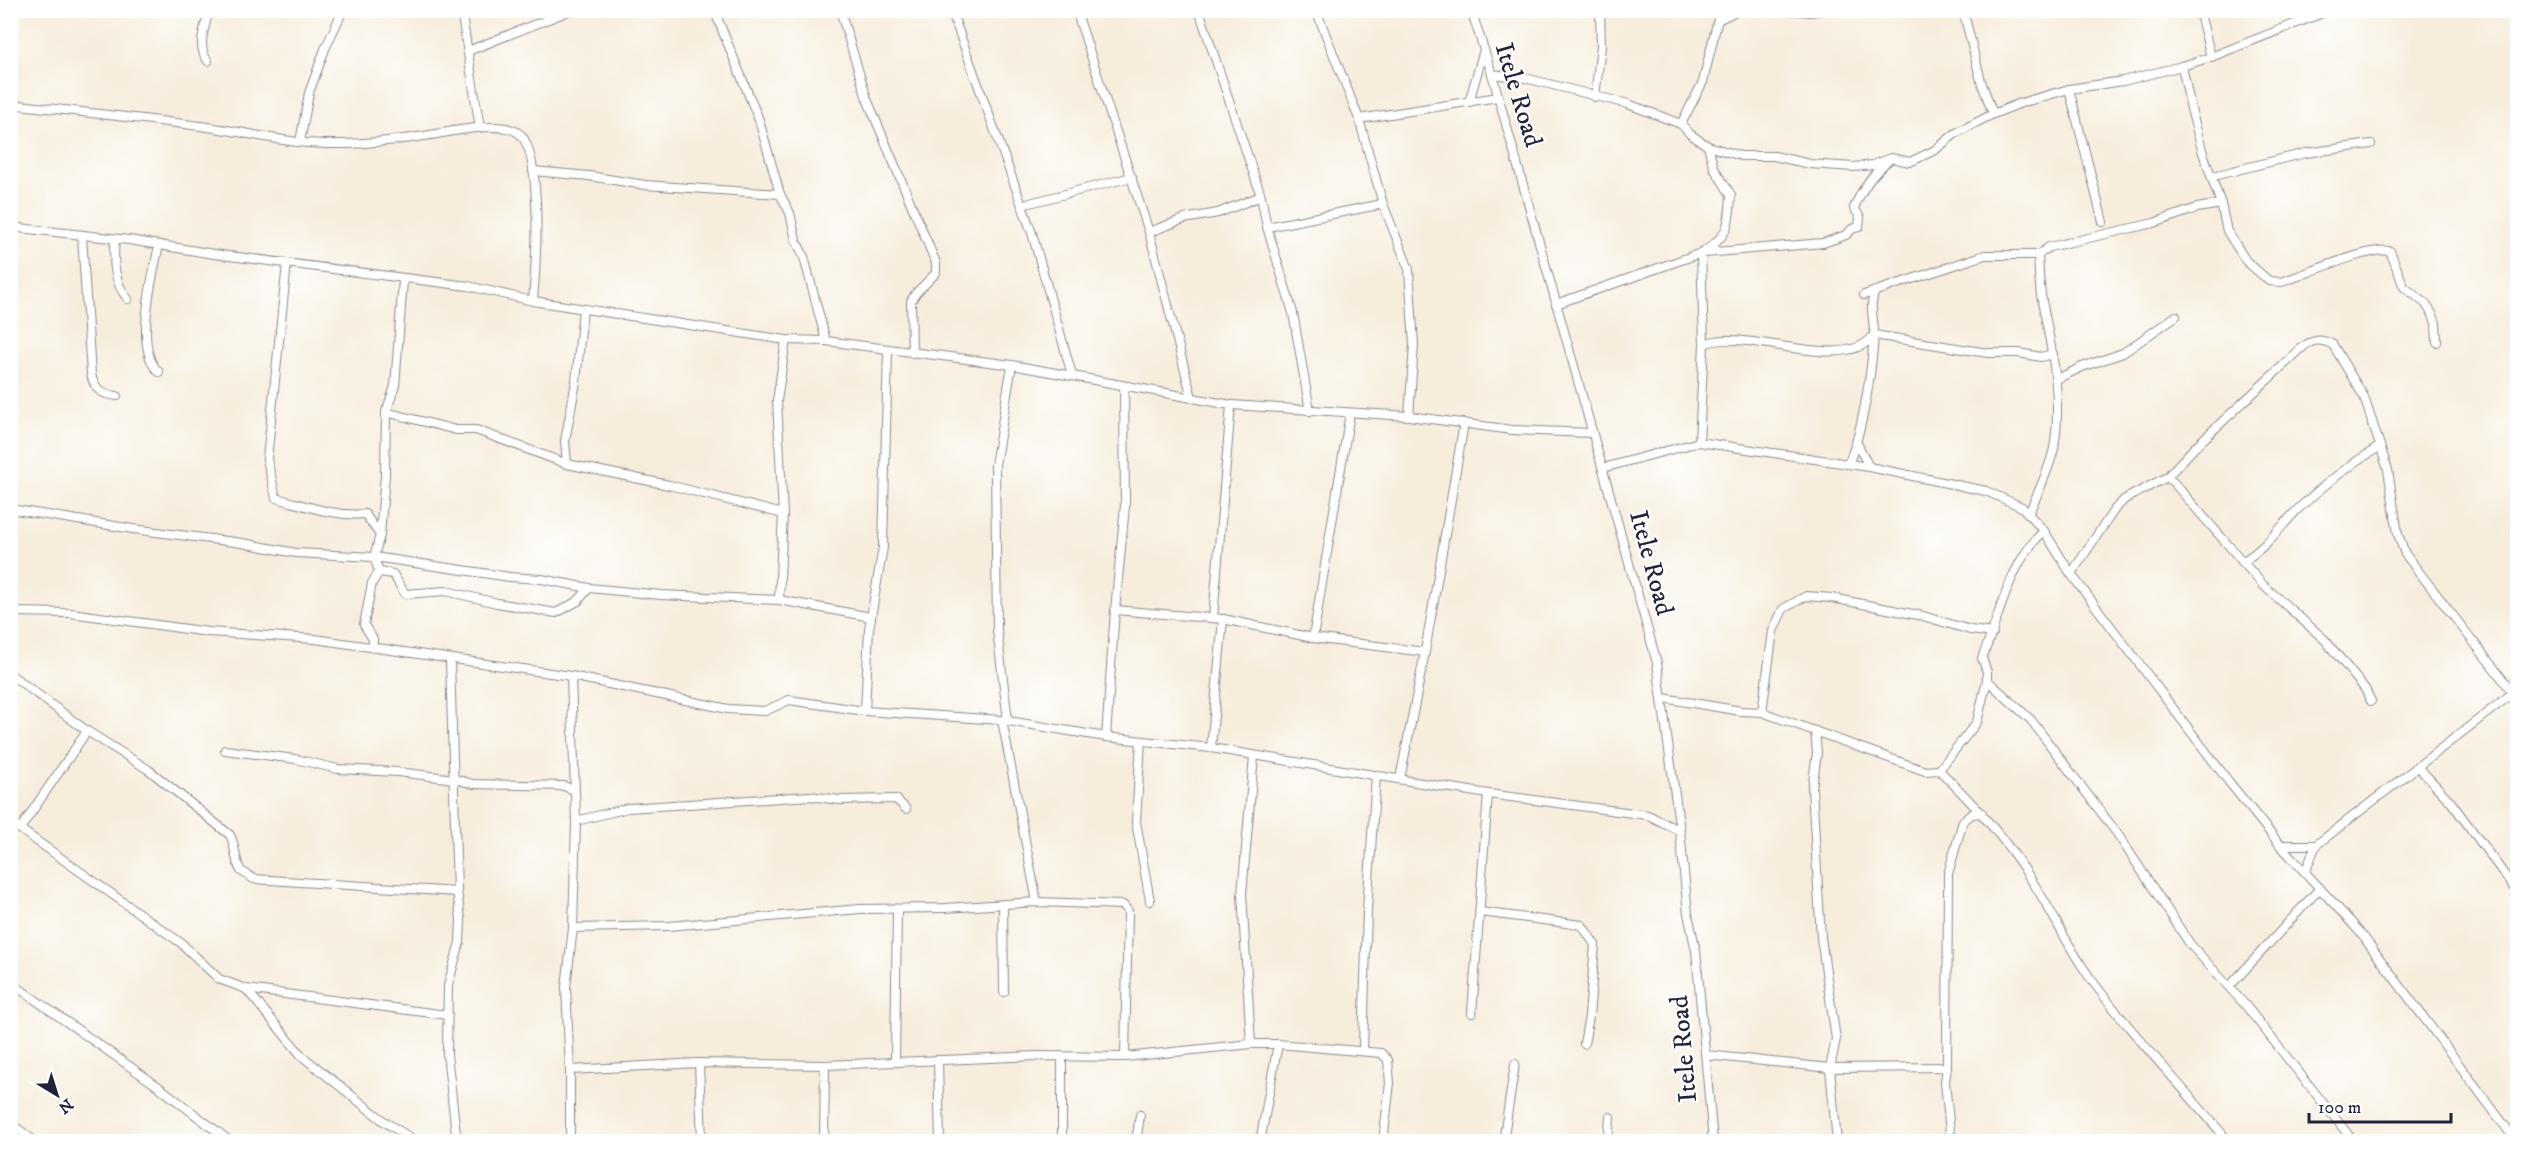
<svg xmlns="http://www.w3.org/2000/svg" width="2528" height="1152" viewBox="0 0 2528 1152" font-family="'IM FELL DW Pica',serif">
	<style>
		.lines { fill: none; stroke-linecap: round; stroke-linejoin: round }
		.minor-casing { stroke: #8c888c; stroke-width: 10 }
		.minor { stroke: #fff; stroke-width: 8 }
		.labels { text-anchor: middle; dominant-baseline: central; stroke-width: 4.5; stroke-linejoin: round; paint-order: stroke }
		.street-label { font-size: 26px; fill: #22223b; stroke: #fff }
	</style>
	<rect width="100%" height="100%" fill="#fff"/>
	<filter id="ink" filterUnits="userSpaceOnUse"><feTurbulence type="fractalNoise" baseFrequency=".0167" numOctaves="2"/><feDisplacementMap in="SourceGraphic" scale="12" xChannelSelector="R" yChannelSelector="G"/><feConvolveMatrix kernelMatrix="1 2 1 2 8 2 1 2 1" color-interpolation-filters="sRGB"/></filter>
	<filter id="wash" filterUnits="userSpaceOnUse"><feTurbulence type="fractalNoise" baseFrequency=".008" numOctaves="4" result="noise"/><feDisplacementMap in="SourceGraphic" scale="24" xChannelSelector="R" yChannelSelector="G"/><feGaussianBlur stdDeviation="1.35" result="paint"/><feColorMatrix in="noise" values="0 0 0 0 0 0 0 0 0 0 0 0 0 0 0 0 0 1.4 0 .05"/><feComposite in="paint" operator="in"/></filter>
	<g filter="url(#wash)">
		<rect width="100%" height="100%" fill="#f6eddc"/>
	</g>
	<g filter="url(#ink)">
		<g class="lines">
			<defs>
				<g id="minor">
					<path d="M461,10L480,128"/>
					<path d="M714,10L759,120L780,194L790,213L796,240L804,257L826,341"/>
					<path d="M840,10L867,99L936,263V273L916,293L911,301L912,353"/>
					<path d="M951,10L1032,233L1072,375"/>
					<path d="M1076,10L1149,232L1192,398"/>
					<path d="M1199,10L1261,196L1267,227L1293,313L1310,411"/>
					<path d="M1316,10L1359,119L1383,204L1409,269L1414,345L1409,416"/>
					<path d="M1471,10L1492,74L1657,663L1680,831L1688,914L1696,951L1713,1142"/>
					<path d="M1787,10L1811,12L1821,10"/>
					<path d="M1963,10L1981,81L1993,114"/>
					<path d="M2199,10L2211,57"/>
					<path d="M1718,20L1738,10"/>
					<path d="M468,51L571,10"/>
					<path d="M208,61C196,47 205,28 209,10"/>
					<path d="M2182,66L2191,109L2203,153L2221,204L2227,231L2246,261L2269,281L2281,282C2304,275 2370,246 2390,251L2404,287L2425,303L2433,315L2436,323L2437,342"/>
					<path d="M1492,74L1525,78L1628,104L1681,124L1690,134L1708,146L1741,156H1774L1810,164L1853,167L1873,165L1891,158L1910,162L1935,150L1956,133L1993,114L2021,103L2069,89L2123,81L2182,66L2211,57L2330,10"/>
					<path d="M2069,89L2103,222"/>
					<path d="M1595,97L1601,46L1600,10"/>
					<path d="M1469,102L1483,53"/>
					<path d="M10,104C74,111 137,118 200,126C233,130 265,138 298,142C337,147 386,142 424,136C446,133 506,118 521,135C543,159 536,267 533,301"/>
					<path d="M1359,119L1498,97"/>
					<path d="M1681,124L1703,82L1720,10"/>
					<path d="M300,142L309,93L325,49L343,10"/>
					<path d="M533,171L589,176L645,185L780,194"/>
					<path d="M2213,176L2306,153L2371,144"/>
					<path d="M1022,205L1132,177"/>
					<path d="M10,227L129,240L214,254L468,286L533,301L786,340L826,341L1012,365L1231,405L1409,416L1512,430L1592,433"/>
					<path d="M1267,227L1383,204"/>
					<path d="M1149,232L1184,219L1218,213L1261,196"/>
					<path d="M82,236L91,374C95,391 101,394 117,396"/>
					<path d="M115,239C113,260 113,282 128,299"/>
					<path d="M1704,253L1823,243L1846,235L1852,229L1859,227L1860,217L1854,208C1861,191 1873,173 1888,161"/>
					<path d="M287,263L267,459L276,498C304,505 335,517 365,514L380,535"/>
					<path d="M1864,295L1985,255H2038L2049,247L2154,223L2197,208L2221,204"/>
					<path d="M1556,304L1701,253C1729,237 1729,225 1731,195L1714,168L1708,146"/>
					<path d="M1874,335L1988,353H2019L2041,357L2053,354"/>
					<path d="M1704,344C1743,326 1843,375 1873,336"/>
					<path d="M159,372C133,350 153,275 159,245"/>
					<path d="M2057,379L2082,367L2123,353L2176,316"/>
					<path d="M386,412L456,430H476L567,464L669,485L783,514"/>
					<path d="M1699,442L1704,344L1701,253"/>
					<path d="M1857,443L1869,467"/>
					<path d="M567,464L565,441L576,382L583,309"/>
					<path d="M1848,464C1863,431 1871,374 1874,337C1875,320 1868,307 1875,291"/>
					<path d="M1603,468L1699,442L1869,467L1986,491L2022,507L2044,531L2071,574L2229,782L2280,845L2359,931L2517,1142"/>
					<path d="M2167,477L2174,483L2263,585L2325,640L2365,689L2371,701"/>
					<path d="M10,509L133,529L242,543L296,553L374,557L510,577L541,579L589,588L661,595L779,600L871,617"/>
					<path d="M2029,513C2038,492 2049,471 2054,448C2062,399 2053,353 2043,306C2039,289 2039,271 2038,255"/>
					<path d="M2242,562C2265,548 2279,529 2297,510C2322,486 2349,465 2379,447"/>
					<path d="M379,572L393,574L405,594L446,591L497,603L556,613L578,601L589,588"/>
					<path d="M2071,574L2114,510L2125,499L2167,477L2196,446L2304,346C2314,339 2322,339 2333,345L2364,397L2388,470L2398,534L2405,554L2518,699"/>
					<path d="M779,600L783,514L777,401L786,340"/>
					<path d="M1115,610L1223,619L1313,638L1425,652"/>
					<path d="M10,612L71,613L208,632L315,639L571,676L728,709L765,711L789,700L865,711L1002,720L1106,737L1211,748L1488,794L1648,815L1680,831"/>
					<path d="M1213,618L1231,405"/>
					<path d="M1313,638L1350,413"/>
					<path d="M373,648V639L364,625L372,583L379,572L374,557L380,535L385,475L386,412L395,386L403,280"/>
					<path d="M450,660L457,892L461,919L460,942L448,985L447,1054L457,1142"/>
					<path d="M10,674L87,731L149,770L230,835C236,846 234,859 241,871L254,879L457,892"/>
					<path d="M1987,680L2031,720L2116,832L2190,944L2246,1006L2354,1142"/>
					<path d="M1663,698L1741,711L1762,712L1925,771L1939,770L1977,722L1987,680V672L1982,658C2000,616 2009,563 2044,531"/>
					<path d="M865,711L869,629L883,547L888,349"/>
					<path d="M1762,712L1773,631L1783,609L1806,596L1832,598L1923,616L1970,630L1993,633"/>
					<path d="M1002,720L1037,902"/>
					<path d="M1008,721L997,630L995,465L1012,365"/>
					<path d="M1815,731L1817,753L1812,788L1821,938L1836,1039L1830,1068L1837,1142"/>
					<path d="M1106,737L1115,610L1125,506L1124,386"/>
					<path d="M1141,741L1136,822L1150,901"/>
					<path d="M1211,748L1223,619"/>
					<path d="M225,750L295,759L338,769L398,772L455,779L473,784L564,786L574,790"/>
					<path d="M2417,766L2451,802L2518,893"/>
					<path d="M1939,770C1975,805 2005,838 2032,881C2052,911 2067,945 2088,975C2131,1034 2182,1086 2229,1142"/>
					<path d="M1400,779L1425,652L1464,423"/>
					<path d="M576,821L628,808L810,796L839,800L896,799L906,809"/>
					<path d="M10,822L181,943L219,979L246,989L447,1015"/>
					<path d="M20,829L87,731"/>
					<path d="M2280,845H2316"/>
					<path d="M2306,870L2316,845L2518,689"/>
					<path d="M1003,904L1004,992"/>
					<path d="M1480,912L1582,925L1595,945L1589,1016L1584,1044"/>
					<path d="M573,928L669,926L860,909L945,908L1037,902L1123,905L1128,911L1125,1057L1251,1044H1278L1381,1053L1388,1060L1390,1083L1383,1142"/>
					<path d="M10,982L159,1087L231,1142"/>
					<path d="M2229,987L2320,888"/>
					<path d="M246,989L302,1056L385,1122L417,1142"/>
					<path d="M1472,1013L1488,794"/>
					<path d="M1251,1044L1242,894L1254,756"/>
					<path d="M1363,1050L1367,910L1376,775"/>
					<path d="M1706,1055L1830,1068L1947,1067L1945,1082L1951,1142"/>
					<path d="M938,1060L940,1142"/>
					<path d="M895,1062L897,909"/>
					<path d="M699,1063L702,1142"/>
					<path d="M1947,1067L1948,874L1963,821L1972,814L1982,813"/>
					<path d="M570,1070L566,987L573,928L576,821L571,676"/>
					<path d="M10,1123L36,1142"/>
					<path d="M1062,1139V1056"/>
					<path d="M570,1142V1070L699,1063L825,1065L1036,1056L1125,1057"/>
					<path d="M824,1142L825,1065"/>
					<path d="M1136,1142L1140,1115"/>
					<path d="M1260,1142L1278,1044"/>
					<path d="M1503,1142L1515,1064"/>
					<path d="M1608,1142L1610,1117"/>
				</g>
			</defs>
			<use href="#minor" class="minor-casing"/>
			<use href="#minor" class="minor"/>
		</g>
	</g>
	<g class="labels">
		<g class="street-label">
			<text transform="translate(1518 95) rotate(73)">Itele Road</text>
			<text transform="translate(1651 563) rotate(75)">Itele Road</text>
			<text transform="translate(1684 1049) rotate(-95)">Itele Road</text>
		</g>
	</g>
	<rect width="2528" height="1152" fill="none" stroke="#fff" stroke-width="36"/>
	<g transform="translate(57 1095) rotate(142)" stroke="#ffffff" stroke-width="4.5" paint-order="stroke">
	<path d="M0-4.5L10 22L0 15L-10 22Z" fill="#22223b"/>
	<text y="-9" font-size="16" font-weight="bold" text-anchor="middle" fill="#22223b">N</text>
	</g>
	<path d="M2309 1113v9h142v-9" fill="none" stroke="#22223b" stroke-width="3"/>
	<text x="2318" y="1113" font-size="18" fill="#22223b" stroke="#ffffff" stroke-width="4.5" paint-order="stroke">100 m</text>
</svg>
